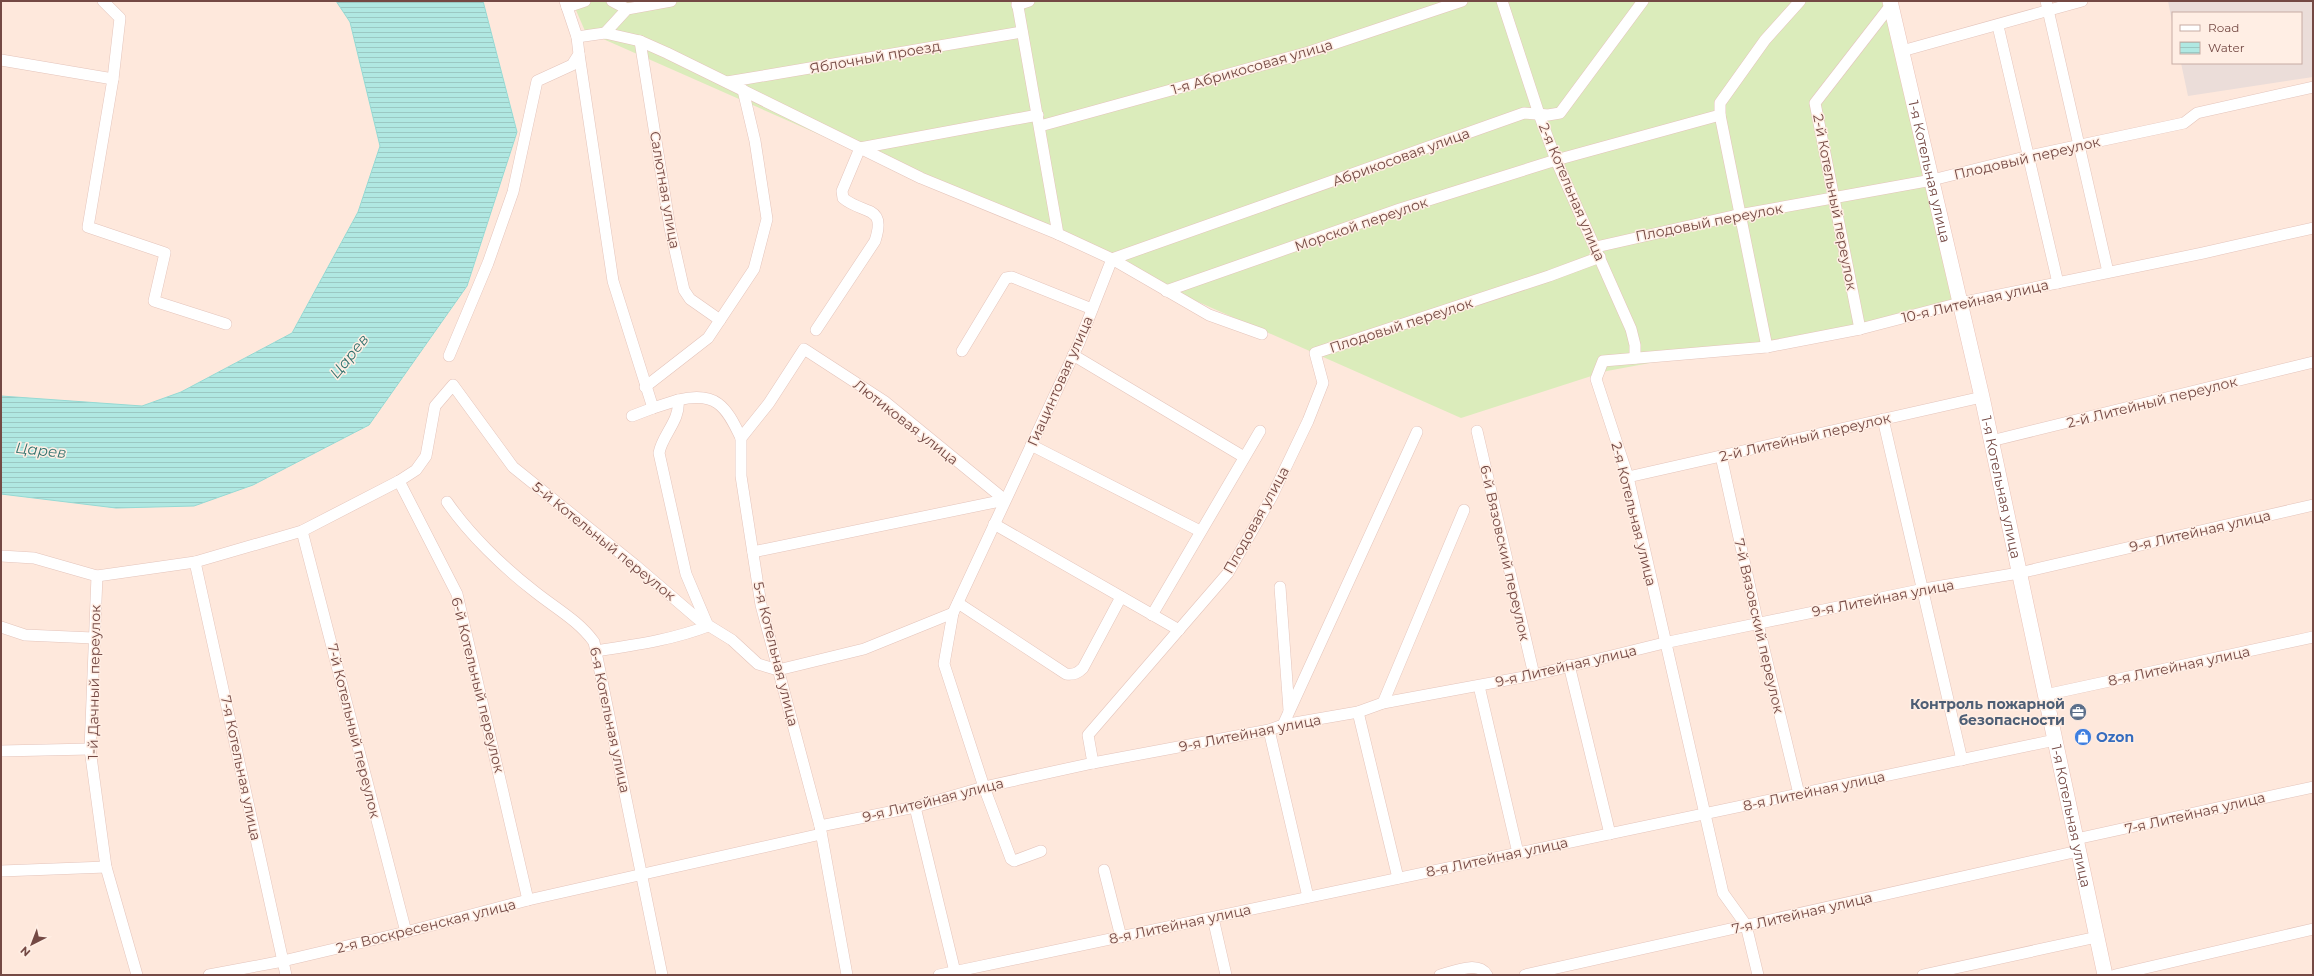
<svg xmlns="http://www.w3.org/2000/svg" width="2314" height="976" viewBox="0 0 2314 976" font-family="Montserrat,sans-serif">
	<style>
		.industrial { fill: #ebddd9 }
		.garden { fill: #dbecbb }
		.water { fill: url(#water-rules); stroke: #96dad4 }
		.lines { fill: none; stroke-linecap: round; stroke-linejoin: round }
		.street-casing { stroke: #e4c4bb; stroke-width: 12 }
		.secondary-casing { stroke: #e9c2b8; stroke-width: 16 }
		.street { stroke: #fff; stroke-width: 11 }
		.secondary { stroke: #fff; stroke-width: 15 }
		.labels { text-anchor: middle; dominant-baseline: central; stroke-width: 3; stroke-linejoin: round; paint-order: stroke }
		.street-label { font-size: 14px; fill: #744944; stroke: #ffeee4 }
		.service-label { font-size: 14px; font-weight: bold; fill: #4e5e75; stroke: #ffeee4; text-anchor: end }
		.shop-label { font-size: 14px; font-weight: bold; fill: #366cbe; stroke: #ffeee4; text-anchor: start }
		.water-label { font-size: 15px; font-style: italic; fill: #357470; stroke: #ffeee4 }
	</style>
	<defs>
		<pattern id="water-rules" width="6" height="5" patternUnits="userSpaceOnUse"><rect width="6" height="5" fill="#b0e8e2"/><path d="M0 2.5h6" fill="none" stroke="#9bc8c3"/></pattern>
	</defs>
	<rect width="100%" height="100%" fill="#fee8dc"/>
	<path class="industrial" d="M2168,1H2313V77L2188,96L2181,63H2301V13H2173V27Z"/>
	<path class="garden" d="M572,1H1884L1956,306L1607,371L1461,418L585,31Z"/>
	<path class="water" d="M336,1H483L517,132L467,286L369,425L253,485L194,506L116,508L1,494V396L142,406L181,392L292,333L358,212L380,146L350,22Z"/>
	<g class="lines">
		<defs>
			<g id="street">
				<path d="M103,1L120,18L113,79L88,227L165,253L154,301L226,324"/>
				<path d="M612,1L627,9"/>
				<path d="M1017,1L1058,234"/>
				<path d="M1502,1L1539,114L1556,160L1631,329L1635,345V358"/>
				<path d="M2046,1L2108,272"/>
				<path d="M1017,5L1029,1"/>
				<path d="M567,7L585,1"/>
				<path d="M1998,26L2058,283"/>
				<path d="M605,33L627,9L671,1"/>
				<path d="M577,37L605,33L640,41L667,53L921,178L1058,234L1112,259L1209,315L1262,334"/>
				<path d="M640,41L670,228L684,290L690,299L720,320"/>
				<path d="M1902,51L2082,1"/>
				<path d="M579,54L613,281L653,408L678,400"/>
				<path d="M1,60L113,79"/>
				<path d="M727,82L1022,32"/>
				<path d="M1720,115L1767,347"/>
				<path d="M1040,126L1309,52L1462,1"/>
				<path d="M1596,247L1733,216L1932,180L2029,156L2184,123L2197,113L2313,87"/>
				<path d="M1112,259L1524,113L1548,115L1560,113L1643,1"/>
				<path d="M1166,291L1400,209L1556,160L1720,115V103L1765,40L1800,1"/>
				<path d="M1860,329L1815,103L1891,5"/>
				<path d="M816,330L875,241C887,204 863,215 843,198L842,191L860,148L1038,115"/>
				<path d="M962,351L1006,278L1012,277L1092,309"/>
				<path d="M1073,355L1244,457"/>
				<path d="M449,356L488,263L513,192L537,81L572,65L579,54L577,37L565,1"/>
				<path d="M645,387L708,338L754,269L767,219L755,141L743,90"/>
				<path d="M632,416L653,408"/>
				<path d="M1883,419L1962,760"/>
				<path d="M1477,431L1534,675"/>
				<path d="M1991,441L2313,362"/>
				<path d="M1031,445L1200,531"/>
				<path d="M1721,456L1758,624L1799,794"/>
				<path d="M1628,477L1982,397"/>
				<path d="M399,481L457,594L528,900"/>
				<path d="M447,502C469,534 503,567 534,591C555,608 578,620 594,642L662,975"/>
				<path d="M994,524L1179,630"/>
				<path d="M302,531L406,932"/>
				<path d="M753,552L1005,500"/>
				<path d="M1,556L34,558L97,576L195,562L302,531L399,481L416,470L426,456L435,406L453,385L513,467L635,565L698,619L732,640L758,664L778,670L864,649L953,613"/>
				<path d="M195,562L286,975"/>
				<path d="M97,576L90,749L106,867L137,975"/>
				<path d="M1280,587L1289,710"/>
				<path d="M958,603L1066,674C1074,675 1078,673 1083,668L1121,597"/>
				<path d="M1152,615L1260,431"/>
				<path d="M1,627L25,635L93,638"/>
				<path d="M596,651C634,645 672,640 708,626L686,574L659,453C662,435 681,420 678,400C716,391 726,406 741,438"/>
				<path d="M1569,665L1610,834"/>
				<path d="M1479,686L1518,853"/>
				<path d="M2045,695L2313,637"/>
				<path d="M1383,703L1464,510"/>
				<path d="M1358,712L1398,878"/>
				<path d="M1283,725L1417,432"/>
				<path d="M1269,730L1308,897"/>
				<path d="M1,751L90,749"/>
				<path d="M1093,763L1088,735L1228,573L1271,498L1308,421L1323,383L1315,353L1549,276L1600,257"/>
				<path d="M915,807L955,972"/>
				<path d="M820,826L915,807L984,787L1093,763L1269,730L1283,725L1358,712L1383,703L1534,675L1664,643L1924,589L2019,573L2313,505"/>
				<path d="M2076,839L2313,787"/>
				<path d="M1041,851L1014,861L1011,859L984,787L944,664L953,613L1079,343L1112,259"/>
				<path d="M1104,870L1121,937"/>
				<path d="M1,871L106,867"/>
				<path d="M1213,918L1226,975"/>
				<path d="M209,975L283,961L406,932L528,900L821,834"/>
				<path d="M847,975L820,826L761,605L741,476V438L769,403L804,349L884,401L1005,500"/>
				<path d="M939,975L2055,740"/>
				<path d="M1440,975C1453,972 1478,960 1487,975"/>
				<path d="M1525,975L2078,851"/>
				<path d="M1758,975L1746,925L1723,893L1628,477L1596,379L1603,361L1767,347L1860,329L1960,303L2203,253L2313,228"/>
				<path d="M1923,975L2097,937"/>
				<path d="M2115,975L2313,929"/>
			</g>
			<g id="secondary">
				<path id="s1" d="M1890,1L1982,397L2105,975"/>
			</g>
		</defs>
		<use href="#street" class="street-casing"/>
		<use href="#secondary" class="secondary-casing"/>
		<use href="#street" class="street"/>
		<use href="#secondary" class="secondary"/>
	</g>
	<defs>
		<symbol id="office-disc" viewBox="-11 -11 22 22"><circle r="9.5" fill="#5c6f8a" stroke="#ffeee4"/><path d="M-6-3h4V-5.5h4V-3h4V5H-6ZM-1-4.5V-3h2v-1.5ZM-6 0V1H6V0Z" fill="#fff"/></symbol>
		<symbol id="shop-disc" viewBox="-11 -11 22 22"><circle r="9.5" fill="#3f7fe0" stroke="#ffeee4"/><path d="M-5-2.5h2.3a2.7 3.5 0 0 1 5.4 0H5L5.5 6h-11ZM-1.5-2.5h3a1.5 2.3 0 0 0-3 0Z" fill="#fff"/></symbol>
	</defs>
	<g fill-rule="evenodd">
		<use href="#office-disc" x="2068" y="702" width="20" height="20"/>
		<use href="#shop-disc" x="2073" y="727" width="20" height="20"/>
	</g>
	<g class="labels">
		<g class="street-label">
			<text transform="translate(875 57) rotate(-10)">Яблочный проезд</text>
			<text transform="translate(1252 67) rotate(-16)">1-я Абрикосовая улица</text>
			<text transform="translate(1401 157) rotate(-20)">Абрикосовая улица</text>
			<text transform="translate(2027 158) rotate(-13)">Плодовый переулок</text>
			<text stroke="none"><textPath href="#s1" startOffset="175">1-я Котельная улица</textPath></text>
			<text transform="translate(665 190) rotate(80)">Салютная улица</text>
			<text transform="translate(1572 192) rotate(67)">2-я Котельная улица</text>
			<text transform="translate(1835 202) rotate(79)">2-й Котельный переулок</text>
			<text transform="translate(1709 222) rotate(-11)">Плодовый переулок</text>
			<text transform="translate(1361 224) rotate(-19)">Морской переулок</text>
			<text transform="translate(1975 301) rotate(-13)">10-я Литейная улица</text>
			<text transform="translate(1401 325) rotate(-18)">Плодовый переулок</text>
			<text transform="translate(1060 381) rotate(-66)">Гиацинтовая улица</text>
			<text transform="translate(2152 402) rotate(-14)">2-й Литейный переулок</text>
			<text transform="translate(906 422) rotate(38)">Лютиковая улица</text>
			<text transform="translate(1805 437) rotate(-13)">2-й Литейный переулок</text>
			<text stroke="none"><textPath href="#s1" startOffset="499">1-я Котельная улица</textPath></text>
			<text transform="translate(1634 514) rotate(76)">2-я Котельная улица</text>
			<text transform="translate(1256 520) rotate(-61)">Плодовая улица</text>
			<text transform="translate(2200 531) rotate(-13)">9-я Литейная улица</text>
			<text transform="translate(604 541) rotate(39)">5-й Котельный переулок</text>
			<text transform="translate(1505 553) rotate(77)">6-й Вязовский переулок</text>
			<text transform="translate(1883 598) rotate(-11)">9-я Литейная улица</text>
			<text transform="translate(1759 626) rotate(77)">7-й Вязовский переулок</text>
			<text transform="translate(776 654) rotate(76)">5-я Котельная улица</text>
			<text transform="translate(1566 666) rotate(-13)">9-я Литейная улица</text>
			<text transform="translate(2179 666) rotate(-12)">8-я Литейная улица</text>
			<text transform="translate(94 682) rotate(-89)">1-й Дачный переулок</text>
			<text transform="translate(478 685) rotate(76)">6-й Котельный переулок</text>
			<text transform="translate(610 720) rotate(78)">6-я Котельная улица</text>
			<text transform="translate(354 731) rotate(76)">7-й Котельный переулок</text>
			<text transform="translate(1250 733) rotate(-11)">9-я Литейная улица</text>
			<text transform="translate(241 768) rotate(78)">7-я Котельная улица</text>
			<text transform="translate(1814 791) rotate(-12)">8-я Литейная улица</text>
			<text transform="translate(933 800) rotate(-14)">9-я Литейная улица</text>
			<text transform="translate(2195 813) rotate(-13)">7-я Литейная улица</text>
			<text stroke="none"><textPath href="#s1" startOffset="835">1-я Котельная улица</textPath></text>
			<text transform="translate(1497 857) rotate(-12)">8-я Литейная улица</text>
			<text transform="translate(1802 913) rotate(-13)">7-я Литейная улица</text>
			<text transform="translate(1180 924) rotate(-12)">8-я Литейная улица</text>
			<text transform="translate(426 926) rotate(-14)">2-я Воскресенская улица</text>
		</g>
		<g class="service-label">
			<text x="2065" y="704">Контроль пожарной<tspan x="2065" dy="16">безопасности</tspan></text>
		</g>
		<g class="shop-label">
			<text x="2096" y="737">Ozon</text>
		</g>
		<g class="water-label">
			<text transform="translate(349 356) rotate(-51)">Царев</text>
			<text transform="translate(41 450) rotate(6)">Царев</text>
		</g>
	</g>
	<rect width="2314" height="976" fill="none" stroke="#744944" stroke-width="4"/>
	<rect x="2172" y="12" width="130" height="52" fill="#ffeee4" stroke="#c7aca4"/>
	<rect x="2180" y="25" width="20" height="6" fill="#ffffff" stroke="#c7aca4"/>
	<text x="2208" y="32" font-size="12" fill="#744944">Road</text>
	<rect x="2180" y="42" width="20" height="12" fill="url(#water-rules)" stroke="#c7aca4"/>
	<text x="2208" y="52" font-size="12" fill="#744944">Water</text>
	<g transform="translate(32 944) rotate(222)" stroke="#ffeee4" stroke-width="3" paint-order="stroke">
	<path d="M0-3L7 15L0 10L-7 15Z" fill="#744944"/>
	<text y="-6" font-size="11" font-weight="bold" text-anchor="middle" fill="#744944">N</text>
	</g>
</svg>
